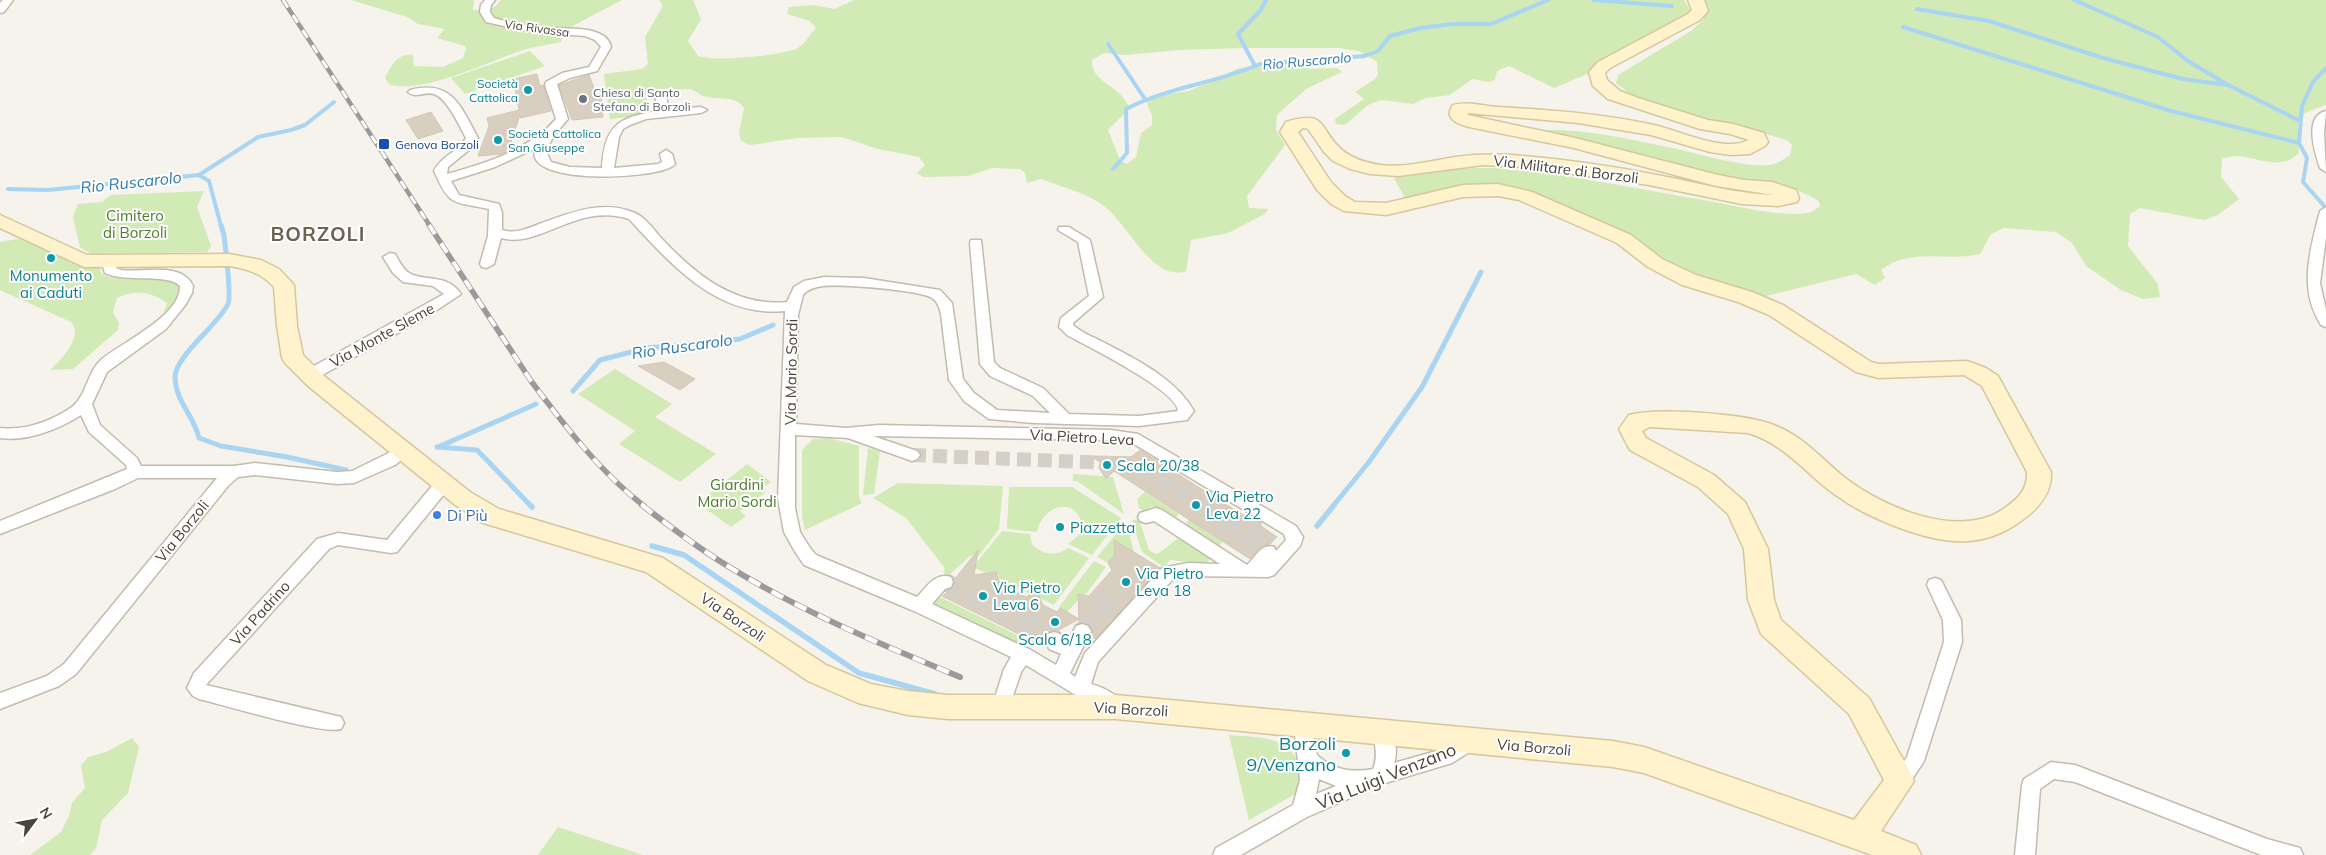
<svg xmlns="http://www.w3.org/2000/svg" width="2326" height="855" viewBox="0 0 2326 855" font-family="Mulish,sans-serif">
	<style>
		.green { fill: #d2eab5 }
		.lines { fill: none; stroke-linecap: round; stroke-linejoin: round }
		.stream-far2 { stroke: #a9d4f2; stroke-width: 4 }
		.stream-far1 { stroke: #a9d4f2; stroke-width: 5 }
		.stream { stroke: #a9d4f2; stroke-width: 5.5 }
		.building { fill: #d8cfc1; stroke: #d3c7b4 }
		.street-tunnel-far1 { stroke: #d4d0c8; stroke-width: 14; stroke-dasharray: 14 7; stroke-linecap: butt }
		.street-tunnel { stroke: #d4d0c8; stroke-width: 18; stroke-dasharray: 18 9; stroke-linecap: butt }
		.street-casing { stroke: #c2bbae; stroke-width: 3 }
		.secondary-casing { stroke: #d6c79b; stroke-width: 3 }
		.street { fill: #fff; fill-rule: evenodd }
		.secondary { fill: #fff3cd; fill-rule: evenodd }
		.rail-far2-casing { stroke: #9a9a9a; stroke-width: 4.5 }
		.rail-far1-casing { stroke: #9a9a9a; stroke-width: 5.5 }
		.rail-casing { stroke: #9a9a9a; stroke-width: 6 }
		.rail-far2 { stroke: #fff; stroke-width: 3; stroke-dasharray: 9; stroke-linecap: butt }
		.rail-far1 { stroke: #fff; stroke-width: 4; stroke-dasharray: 11; stroke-linecap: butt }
		.rail { stroke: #fff; stroke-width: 4.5; stroke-dasharray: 13; stroke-linecap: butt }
		.culture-dot { fill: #0f9aa8; stroke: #fff; stroke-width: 2 }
		.worship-dot { fill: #6b7280; stroke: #fff; stroke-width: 2 }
		.transit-dot { fill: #1a4fb4; stroke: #fff; stroke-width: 2 }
		.shop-dot { fill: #3f7fe0; stroke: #fff; stroke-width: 2 }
		.labels { text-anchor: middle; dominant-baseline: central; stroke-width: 4; stroke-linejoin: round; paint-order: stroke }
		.far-street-label { font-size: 12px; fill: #4b4439; stroke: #fff }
		.far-culture-label { font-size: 12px; fill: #0d838f; stroke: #fff; text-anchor: end }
		.far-worship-label { font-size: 12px; fill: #5b616d; stroke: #fff; text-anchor: start }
		.far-transit-label { font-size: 12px; fill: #164399; stroke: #fff; text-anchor: start }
		.far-water-label { font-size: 14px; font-style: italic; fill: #2e7ab2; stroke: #fff }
		.street-label { font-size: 15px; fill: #4b4439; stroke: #fff }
		.park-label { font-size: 15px; fill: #4a7f2a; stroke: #fff }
		.culture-label { font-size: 15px; fill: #0d838f; stroke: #fff; text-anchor: start }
		.shop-label { font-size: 15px; fill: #366cbe; stroke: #fff; text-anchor: start }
		.water-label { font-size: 16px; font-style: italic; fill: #2e7ab2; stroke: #fff }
		.near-culture-label { font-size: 18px; fill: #0d838f; stroke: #fff; text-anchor: end }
		.near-street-label { font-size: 18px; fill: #4b4439; stroke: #fff }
		.district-label { font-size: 20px; font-weight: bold; letter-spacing: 1px; fill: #6e6250; stroke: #fff }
	</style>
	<rect width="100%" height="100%" fill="#f6f3ec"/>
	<g class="green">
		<path d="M351,0H474L473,10C486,11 493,11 501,0H622L563,31L561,42C548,45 536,46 523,50C487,62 426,93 390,85L385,78C392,65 397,53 413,55L414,66L443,67L463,58L466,49L465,46L437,38L445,29L418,24L407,17Z"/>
		<path d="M659,0H693L701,19L688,41L698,56C715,62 781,56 798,48C805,44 810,34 816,28L810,21L787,14L789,7L813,5L834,9L854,0H1684L1691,11L1585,75L1554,88L1509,66L1497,71L1495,80L1488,82L1472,79L1450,95L1426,98L1413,104L1381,100L1368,105L1345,125L1336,124L1335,119L1364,99L1355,92L1375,79L1378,75L1377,62L1359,51L1338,48H1244L1180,50L1125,55L1104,53L1092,60C1091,78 1109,83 1120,94C1124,98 1127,103 1130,108L1108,130L1120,160L1127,164L1136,157L1141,133L1152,125V116L1146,101L1150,97L1189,91L1239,68L1288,64L1312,69L1337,68L1342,72L1306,89L1277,115L1276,130L1285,145L1247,196L1249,208L1268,209L1265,214L1228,233L1191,240L1186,271C1153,283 1128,224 1104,206C1089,194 1060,186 1041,179L1027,183L1025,173L1020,169L992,168L968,176L923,177L917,173L925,165L919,157L878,149L842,137L797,138L750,145L741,141L739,133L744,108C735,94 717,101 704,96C699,95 695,90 690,89C681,88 656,94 647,97L646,115L610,119L604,74L642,69L648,64L645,37L663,6Z"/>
		<path d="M1702,0H2326V105L2305,113L2298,119L2299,153C2281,171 2260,158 2238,156C2233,156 2227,158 2222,158L2221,177L2239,199L2218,215L2204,220L2140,208L2130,214L2128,246L2158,284L2160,297L2143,299L2121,290L2086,266L2072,243L2056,232L2004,228L1991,234L1980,254C1946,262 1911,247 1881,270L1885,278L1875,285L1856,274L1762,297L1677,268L1624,235L1549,199L1500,185L1460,186L1405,198L1394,178C1432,171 1469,166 1507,169C1575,175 1643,190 1709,201C1736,206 1773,215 1799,214C1807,214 1815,211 1820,206L1818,200L1793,188L1699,173L1534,130C1587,128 1638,141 1690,152C1713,158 1746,167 1770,165C1778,164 1783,159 1790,155L1792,145L1787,140L1637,99L1616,83L1618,75L1691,31L1704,19L1705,6Z"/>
		<path d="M530,51L545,66L465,94L451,78Z"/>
		<path d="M204,191L197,207L211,246L207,252L91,254L80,247L73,217L78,204L102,202L111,195Z"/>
		<path d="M24,238L97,265L102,274L109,277L163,278L176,281L180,288L176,300L162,318L167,303C153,292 134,289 117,298L113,312L119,323L118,330L73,369L50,370C61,360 84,336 71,322L0,290V242Z"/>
		<path d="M615,369L672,404L655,417L716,454L680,482L619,444L635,431L578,394Z"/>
		<path d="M829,438L859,446V497L862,503L805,530L802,517V450L813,439Z"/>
		<path d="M868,448L880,451L874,494L863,495Z"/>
		<path d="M747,464L771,482L762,488L766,492L740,511L746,516L731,527L698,503Z"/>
		<path d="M1073,474L1113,477L1124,514L1077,481H1073Z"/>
		<path d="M898,483L1003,486L999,529L977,558L975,555L970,556L945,579L944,567L906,518L873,498Z"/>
		<path d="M1009,487H1072L1121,518L1092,555L1068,544L1078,536L1082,525C1076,495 1042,505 1037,532L1007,529Z"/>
		<path d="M1145,492L1179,514L1174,519L1152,506L1145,512L1139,508L1137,499Z"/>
		<path d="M1139,519L1149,550L1155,554L1159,553L1182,535L1214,555L1205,564L1170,560L1164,567L1142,552L1132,520Z"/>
		<path d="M1189,520L1223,542L1218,547L1184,525Z"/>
		<path d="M1126,522L1134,552L1117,543L1114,547L1122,553L1108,563L1097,557Z"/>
		<path d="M1002,531L1030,534L1032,544C1042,555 1055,557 1068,548L1089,558L1054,605L1040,598L1036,593L1031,594L998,578L999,575L995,572L988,574L973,567Z"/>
		<path d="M1094,561L1106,567L1086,594L1078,595V600L1067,612L1059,607Z"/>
		<path d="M936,595L1025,639L1020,646L930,602Z"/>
		<path d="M1229,735C1263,738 1291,735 1303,773L1297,793L1249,820Z"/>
		<path d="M132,738L139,747L128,793L102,820L96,848L90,855H30L61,832L69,816L72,803L85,788L81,766L88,757L106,752Z"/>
		<path d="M558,827L643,855H538Z"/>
	</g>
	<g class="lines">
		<g class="stream-far2">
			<path d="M1593,0L1672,6"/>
			<path d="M2074,0L2158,37L2188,61L2228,85L2300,121"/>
			<path d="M1917,9L1989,21L2103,58L2183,79L2228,85"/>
			<path d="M1903,27L2171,111L2299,143"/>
			<path d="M1108,44L1145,99"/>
			<path d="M1255,66L1238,34L1261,10L1266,0"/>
			<path d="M2326,68L2313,82L2302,106L2299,143L2307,158L2303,182L2326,208"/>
			<path d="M1113,169L1127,153L1126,109C1168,87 1217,83 1260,64L1365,56L1378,51L1390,36L1420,28L1453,24H1491L1548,0"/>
			<path d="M199,175L258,137L291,130L305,125L334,102"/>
			<path d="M8,189L48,190L199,175L209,181L221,226"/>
		</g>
		<g class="stream-far1">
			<path d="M221,225L224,235C225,247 232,296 228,304C218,325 174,357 175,378C176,402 194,416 199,438L221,446L287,457L346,470"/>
			<path d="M573,391L600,360L647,348L740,339L773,325"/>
			<path d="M437,447L477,450L531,506"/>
			<path d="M438,447L536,404"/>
			<path d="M1333,506L1369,462L1422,387L1481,272"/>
		</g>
		<g class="stream">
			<path d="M530,505L532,507"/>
			<path d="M1317,526L1334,505"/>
			<path d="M652,546L684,555L859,673L935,694"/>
		</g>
	</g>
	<g class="building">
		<path d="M537,74L540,86L543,85L551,111L520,118V115L508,151L501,154L478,156L489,126L487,118L519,110L513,79Z"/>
		<path d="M589,75L597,96H601L603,117L572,120L559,85Z"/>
		<path d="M431,112L443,131L418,139L406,120Z"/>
		<path d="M664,362L695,379L680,390L638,366Z"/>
		<path d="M1140,450L1203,490L1215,495V498L1248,518L1252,517L1261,522V526L1277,537L1270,544L1261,547L1250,559L1114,471L1106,479L1099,468L1100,462L1091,456L1131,457Z"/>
		<path d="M1114,540L1160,568L1095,639L1091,636L1093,630L1090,625L1079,623V619L1057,631L1046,633L1043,640L1045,647L942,596L953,588L954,580L978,550L974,575L996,572L1000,584L1026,597L1037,591L1043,605L1057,612L1060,608L1079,619L1078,594L1089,596L1112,570L1108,563L1115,554Z"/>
	</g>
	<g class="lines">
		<path class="street-tunnel-far1" d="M912,455L1136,464L1201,506"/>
		<g class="street-tunnel">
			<path d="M1199,505L1266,548L1268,552"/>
			<path d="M945,582L1051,634L1054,639"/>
			<path d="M1082,631L1120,590"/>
		</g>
		<defs>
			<g id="street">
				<path d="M3,0H13L4,12L0,13V3Z"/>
				<path d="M485,0H495L491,5L490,12L494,18C510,23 527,26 544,28C562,29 607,24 611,47L597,71L570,78L557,84L568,119L554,135L546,151L551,162L570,167L602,168C604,126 618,117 658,111L655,95L657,93H665L669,109L701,107L707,110L701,113L646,119L630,125L623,129L619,137L614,168L658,164L662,162L660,154L666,150L672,154L675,164C660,181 518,185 536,148L495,167L451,181L459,195L499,204L502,213V230C515,234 527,229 539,224C570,213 602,199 635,213C645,217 655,231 662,239C696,275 735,307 787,302L794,287L804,281L824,277L864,278L940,290L952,303L963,379L974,393L997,410L1050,413L1033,396L990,376L980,364L970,243L971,240H981L994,362L1000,368L1043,388L1069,414L1139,416L1178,411C1178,391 1087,346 1067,335L1059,327L1061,318L1089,296L1078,242L1058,230L1059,227H1069L1090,240L1103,297L1073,323V325C1082,333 1093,337 1103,342C1137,360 1175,378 1194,411L1187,420L1139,426L1034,423L989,419L964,401L949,380L941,314C939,307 938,302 932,298C920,290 840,284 823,286C815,287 808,289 803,295L798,315L796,424L846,428L879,425L1111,430L1138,434L1296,526L1303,537L1300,546L1274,575L1268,577L1188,576L1174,578L1098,662L1091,684C1102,687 1118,694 1123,705L1120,711L1114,713L1091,700L1074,694L1026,665L1021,672L1007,713L1001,715L995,713L992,707L1004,669L1011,657L914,611L804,565L794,550L784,532L778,499L785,311C717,318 671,264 629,219C577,202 540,249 501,238L494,264L487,268L482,267L480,264L488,236L489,209C452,201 450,207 434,171C441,156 458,152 466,138C460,127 447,98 434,94C425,91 415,99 408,92L410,90C452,79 461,107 478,138L469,150L448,167L447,174C486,163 529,150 556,119L545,85L546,82L562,73L589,67L601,47L595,40L585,36L531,32L486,22L480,12L481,5ZM795,435L848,438L912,461L917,459L920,455L917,451L873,436L1111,440L1134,444L1284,534L1286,540L1276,551L1274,547C1261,543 1256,557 1247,565L1162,510L1156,508L1140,513L1138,517L1140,521L1146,523L1154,521L1220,564L1188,563L1162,568L1085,653L1075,677L1070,673L1091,631L1088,626L1082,624L1076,626L1069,640H1063L1060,634L1054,632L1048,634L1045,639L1049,649L1061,654L1056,665L1029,649L932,604L945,589L951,587L953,582L951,577C935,572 927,587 917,597L816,555L810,548L800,532L795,508Z"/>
				<path d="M2326,111L2324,133L2326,172L2320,168C2315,153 2303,116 2326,111Z"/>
				<path d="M2326,207V238L2320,283L2326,310V327L2321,325C2298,289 2310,250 2320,211Z"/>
				<path d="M390,253L395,254C399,261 404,272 413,275C431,281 448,275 461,294L425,318L315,379H305L303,375L305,371L444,294L433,286L403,282L393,273L383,257Z"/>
				<path d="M108,256L113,257L116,268L121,270C142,273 182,261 193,286L192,293L186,304L166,329L107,372L92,404L100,425L137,458L141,466H234L255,463L337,472L352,471L403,446L408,448L411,452L395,465L354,483L337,484L255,475L238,477L228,486L76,674L59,686L0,709V693L47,676L64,664L217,478H138L115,489L0,534V521L127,469L126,465L89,432L81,415C59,429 27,442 0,438V428C24,431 52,421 72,407C87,395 87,372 102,359C121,343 181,316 180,286C168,273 127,283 105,273L101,260Z"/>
				<path d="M443,478L449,480L451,484L449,488L397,552L391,553L338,545L329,549L206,685L341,717L344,723L341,729C323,735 224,705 199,699L193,696L187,688L194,673L317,539L338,533L387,540L437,480Z"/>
				<path d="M1935,578L1941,580L1961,620L1962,642L1924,761L1907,787L1900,790L1893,787L1891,781L1907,757L1944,642L1943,620L1927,585L1929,580Z"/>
				<path d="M1303,717L1309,719L1317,755C1334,770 1350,773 1373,769C1380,753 1371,741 1377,727L1384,725L1391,727C1395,736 1398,754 1394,763L1440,750L1470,733L1477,735L1479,741L1477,747L1452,763L1382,784L1307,817L1241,855H1213L1216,848L1293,805L1300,780L1294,725L1297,719ZM1319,779L1336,786L1316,794Z"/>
				<path d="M2051,762L2075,765L2267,839L2300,848L2303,855H2261L2075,782L2054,779L2040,789L2035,855H2015L2022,785L2024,779Z"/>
			</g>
			<path id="secondary" d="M1688,0H1704L1708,11L1700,20L1610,68L1605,73L1607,80L1620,91L1638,98L1708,120L1733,124L1764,133L1768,142L1765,146L1750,154L1731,155L1710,152L1651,135L1578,123L1468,113V115L1575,138L1718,175L1744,180L1772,182L1796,190L1799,198L1797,202L1778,206L1742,204L1649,185L1524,167L1483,165L1398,176L1370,174L1350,169L1333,161L1324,152L1308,129L1303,128L1298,132L1331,182L1345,196L1355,202L1386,203L1463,185L1498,184L1532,192L1631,235L1662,259L1696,275L1752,292L1783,305L1871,362L1879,364L1967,361L1986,368L1998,376L2051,472C2052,494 2038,509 2021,521C2006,532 1987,540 1968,541C1931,544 1870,519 1840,498C1808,477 1786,444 1748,433L1650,427L1642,431L1646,438L1714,475L1745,502L1768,549L1774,600L1781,620L1869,698L1910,772L1914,781L1881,831L1916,845L1921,855H1872L1644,773L1613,767L1116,719H948L908,715L858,703L808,681L646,572L483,523L454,504L308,386L285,363L282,358L277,326L274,287C261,273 248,269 229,266L84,267L0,228V215L87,255L229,254L261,260L279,269L294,285L297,326L303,355L324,376L470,492L499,509L663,558L826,665L871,684L908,691L948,695H1116L1613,741L1644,747L1854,820L1884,780L1849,714L1761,634L1748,600L1744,549L1728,514L1698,487L1630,450L1619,429L1629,415C1657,407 1744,414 1771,424C1801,434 1821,458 1844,477C1882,507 1957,539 2002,510C2016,500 2028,491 2027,472L1982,386L1964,375L1879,378L1856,372L1769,315L1738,302L1682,285L1648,267L1617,243L1519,200L1498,196L1463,197L1386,215L1344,211L1331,204L1317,190L1280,132L1286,122C1328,109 1318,129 1342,150C1353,159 1367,163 1380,165C1405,168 1431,161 1455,157C1478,154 1501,154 1523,156C1569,160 1617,167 1662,176C1699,183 1736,194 1774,195L1716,186L1574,148L1469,127C1458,124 1443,119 1453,105C1469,101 1482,106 1498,107C1550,110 1603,114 1654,125C1681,131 1724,153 1749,140L1730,134L1700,129L1608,99L1593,86L1589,72L1598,62L1688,14L1692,10Z"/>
		</defs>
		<use href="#street" class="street-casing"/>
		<use href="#secondary" class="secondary-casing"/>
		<use href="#street" class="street"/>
		<use href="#secondary" class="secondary"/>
		<defs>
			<path id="rail-far2" d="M283,0L430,226"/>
			<path id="rail-far1" d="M429,225L531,381C565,426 599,471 644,506"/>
			<path id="rail" d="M642,505C669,526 697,547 726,565C800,611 880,644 960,677"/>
		</defs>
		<use href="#rail-far2" class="rail-far2-casing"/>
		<use href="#rail-far1" class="rail-far1-casing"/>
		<use href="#rail" class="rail-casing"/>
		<use href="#rail-far2" class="rail-far2"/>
		<use href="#rail-far1" class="rail-far1"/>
		<use href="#rail" class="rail"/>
	</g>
	<g class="culture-dot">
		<circle cx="528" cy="90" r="5"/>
		<circle cx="498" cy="140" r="5"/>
		<circle cx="51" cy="258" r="5"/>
		<circle cx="1107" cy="465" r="5"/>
		<circle cx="1196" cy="505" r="5"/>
		<circle cx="1060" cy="527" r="5"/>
		<circle cx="1126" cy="582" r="5"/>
		<circle cx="983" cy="596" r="5"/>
		<circle cx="1055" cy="622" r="5"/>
		<circle cx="1346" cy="753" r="5"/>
	</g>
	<circle class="worship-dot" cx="583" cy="99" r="5"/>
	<rect class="transit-dot" x="378" y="138" width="12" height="12" rx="2.5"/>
	<circle class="shop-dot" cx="437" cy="515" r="5"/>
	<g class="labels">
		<g class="far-street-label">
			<text transform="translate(537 28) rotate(8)">Via Rivassa</text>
		</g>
		<g class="far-culture-label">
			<text x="518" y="83">Società<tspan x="518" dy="14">Cattolica</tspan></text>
			<text x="508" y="133" text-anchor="start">Società Cattolica<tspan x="508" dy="14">San Giuseppe</tspan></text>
		</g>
		<g class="far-worship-label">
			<text x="593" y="92">Chiesa di Santo<tspan x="593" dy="14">Stefano di Borzoli</tspan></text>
		</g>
		<g class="far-transit-label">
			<text x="395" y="144">Genova Borzoli</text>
		</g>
		<g class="far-water-label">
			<text transform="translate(1307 61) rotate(-5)">Rio Ruscarolo</text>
		</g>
		<g class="street-label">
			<text transform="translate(1566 169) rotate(7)">Via Militare di Borzoli</text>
			<text transform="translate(382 335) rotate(-29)">Via Monte Sleme</text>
			<text transform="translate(791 372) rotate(-89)">Via Mario Sordi</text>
			<text transform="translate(1082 437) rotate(3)">Via Pietro Leva</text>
			<text transform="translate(182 531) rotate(-51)">Via Borzoli</text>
			<text transform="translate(260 613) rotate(-48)">Via Padrino</text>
			<text transform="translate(733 617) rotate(34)">Via Borzoli</text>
			<text transform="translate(1131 709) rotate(3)">Via Borzoli</text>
			<text transform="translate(1534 747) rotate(5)">Via Borzoli</text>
		</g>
		<g class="park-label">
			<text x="135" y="215">Cimitero<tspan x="135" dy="17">di Borzoli</tspan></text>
			<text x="737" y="484">Giardini<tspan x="737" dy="17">Mario Sordi</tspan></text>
		</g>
		<g class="culture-label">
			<text x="51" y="275" text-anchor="middle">Monumento<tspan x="51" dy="17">ai Caduti</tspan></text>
			<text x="1117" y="465">Scala 20/38</text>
			<text x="1206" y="496">Via Pietro<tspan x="1206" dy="17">Leva 22</tspan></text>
			<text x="1070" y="527">Piazzetta</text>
			<text x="1136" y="573">Via Pietro<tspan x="1136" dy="17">Leva 18</tspan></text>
			<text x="993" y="587">Via Pietro<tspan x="993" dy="17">Leva 6</tspan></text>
			<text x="1055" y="639" text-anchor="middle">Scala 6/18</text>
		</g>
		<g class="shop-label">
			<text x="447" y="515">Di Più</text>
		</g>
		<g class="water-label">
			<text transform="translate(131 182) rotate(-6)">Rio Ruscarolo</text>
			<text transform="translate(682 346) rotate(-8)">Rio Ruscarolo</text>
		</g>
		<g class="near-culture-label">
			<text x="1336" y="743">Borzoli<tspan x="1336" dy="21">9/Venzano</tspan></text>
		</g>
		<g class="near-street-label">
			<text transform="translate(1386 776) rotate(-22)">Via Luigi Venzano</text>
		</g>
		<g class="district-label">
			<text x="318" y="233">BORZOLI</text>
		</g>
	</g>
	<g transform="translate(35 820) rotate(58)" stroke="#ffffff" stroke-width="4" paint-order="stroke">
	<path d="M0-4L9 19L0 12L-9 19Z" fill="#4b4439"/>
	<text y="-8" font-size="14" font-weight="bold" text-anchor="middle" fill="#4b4439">N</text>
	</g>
</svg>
